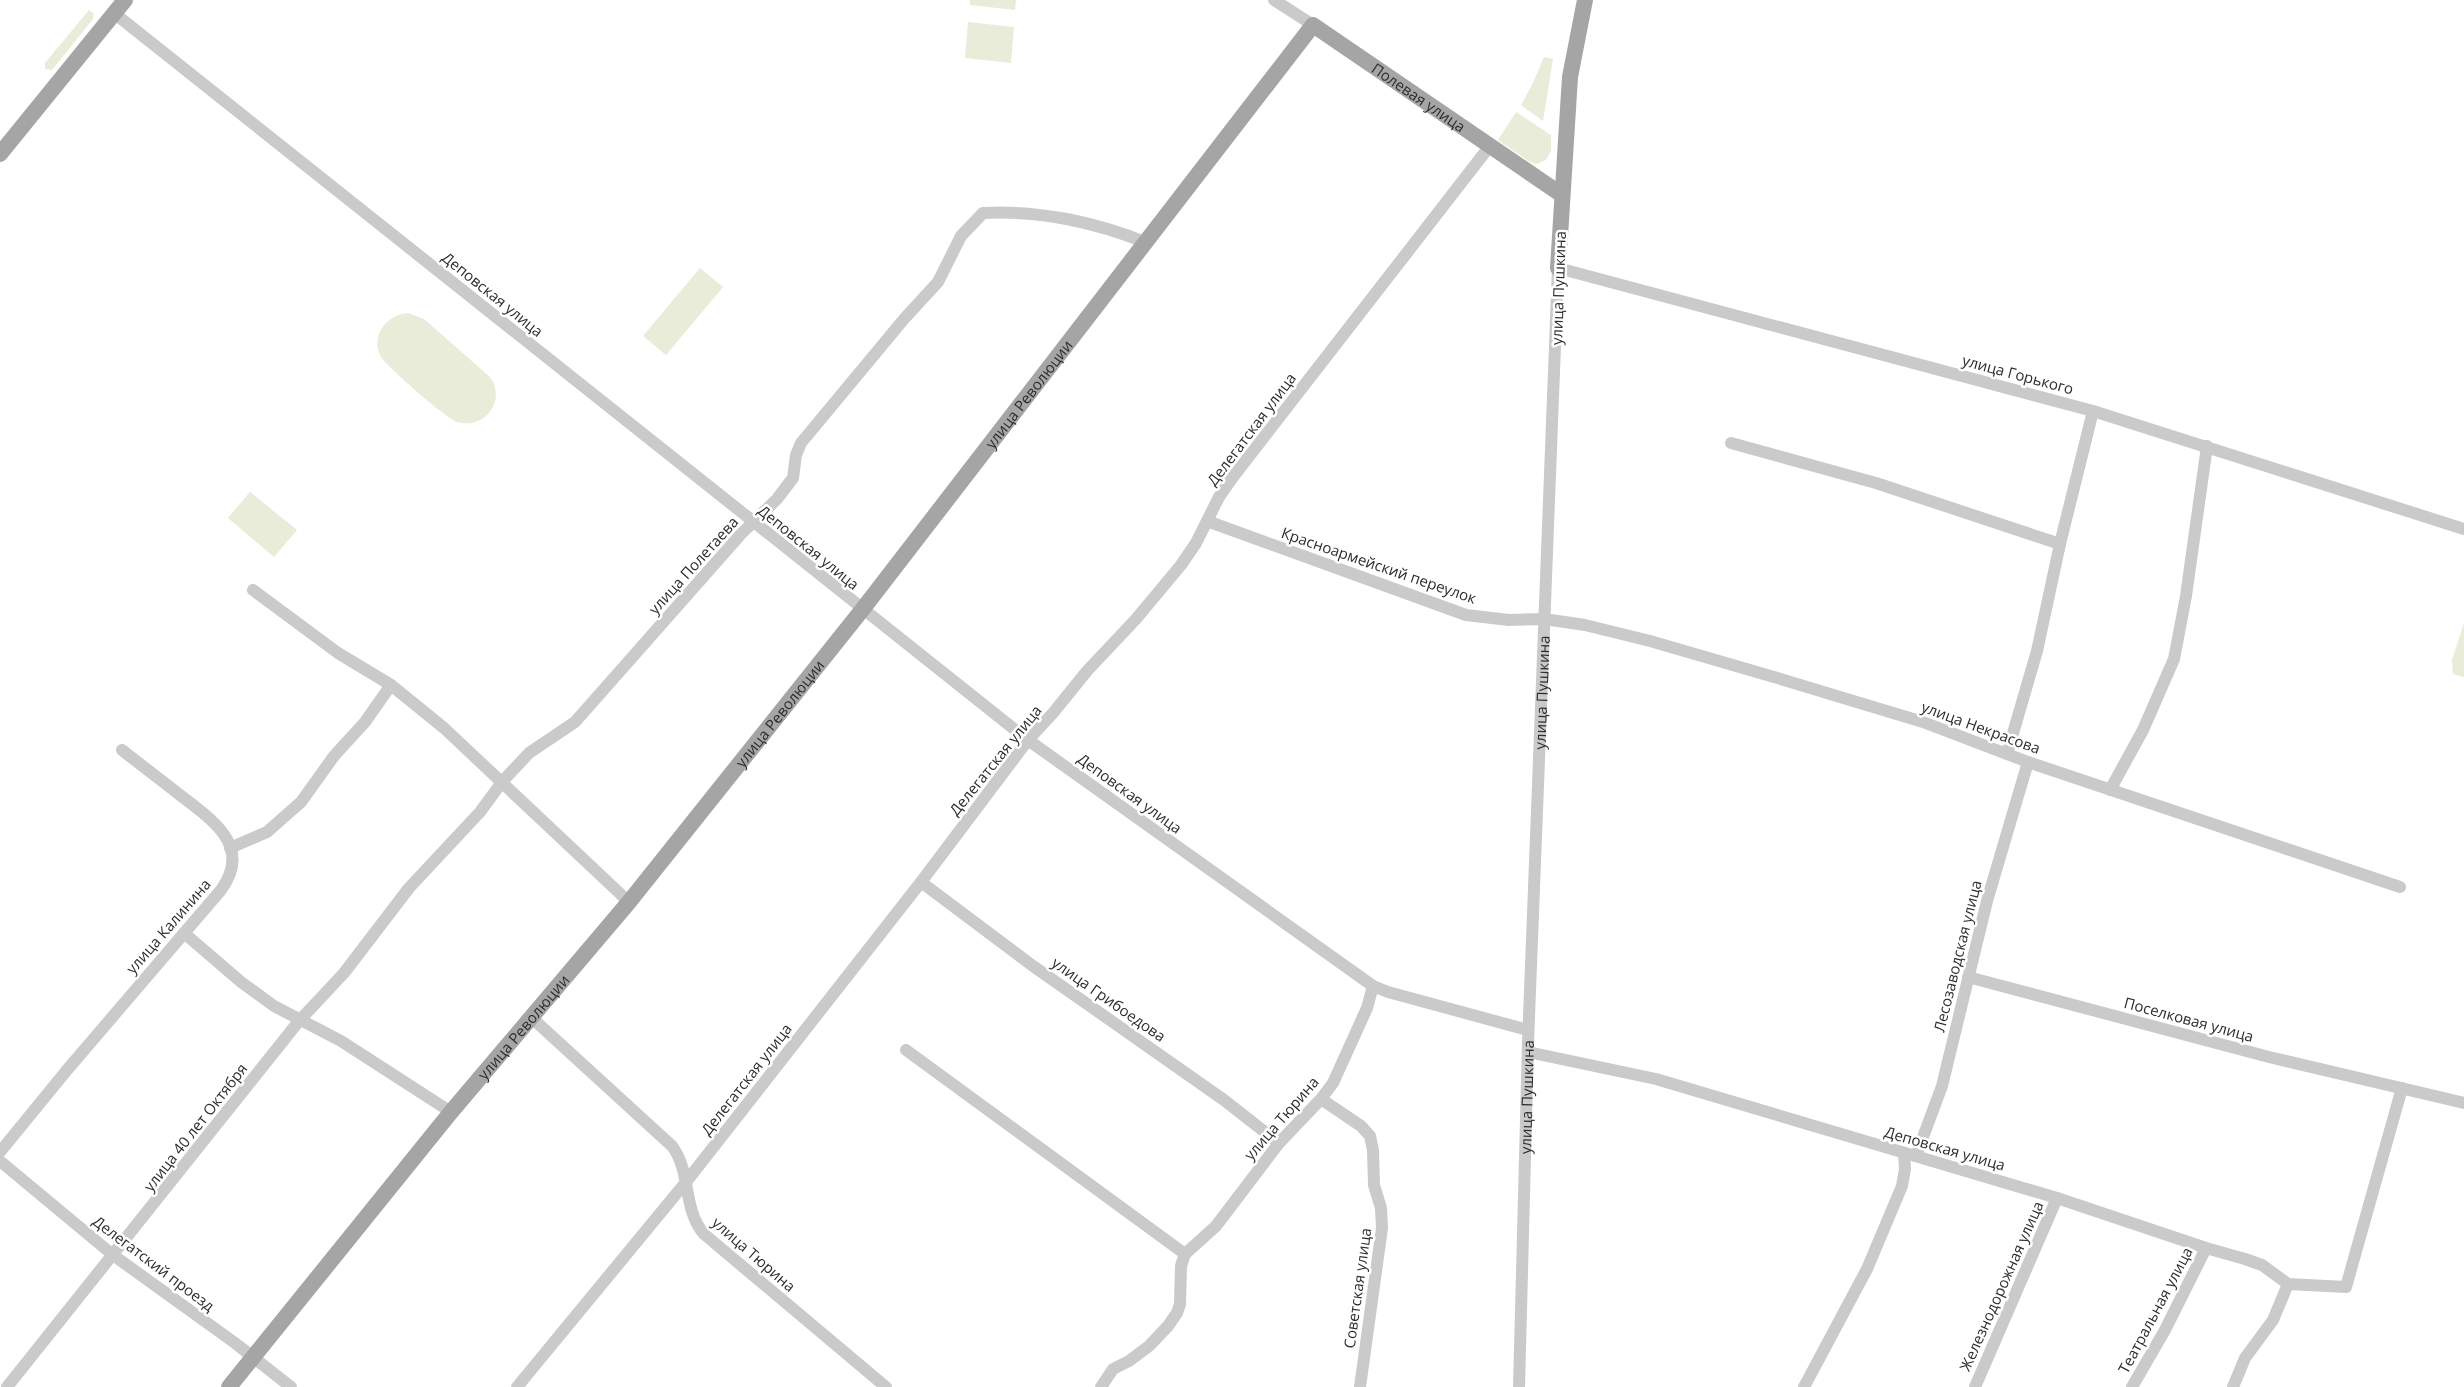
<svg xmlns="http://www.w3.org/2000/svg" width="2464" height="1387" viewBox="0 0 2464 1387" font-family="'Open Sans',sans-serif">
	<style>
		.green { fill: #e8ecd9 }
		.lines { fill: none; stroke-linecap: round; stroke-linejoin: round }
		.minor { stroke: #cacaca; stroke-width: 12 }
		.major { stroke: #a5a5a5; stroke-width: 16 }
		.labels { text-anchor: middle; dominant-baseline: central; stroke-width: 5; stroke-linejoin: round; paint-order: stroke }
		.street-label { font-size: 15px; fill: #2d2d2d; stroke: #fff }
	</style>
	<rect width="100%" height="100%" fill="#fff"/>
	<g class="green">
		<path d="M970,0H1016L1015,10L970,5Z"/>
		<path d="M89,10L94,14L93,19L52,70L45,69V63Z"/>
		<path d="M968,22L1014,27L1011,63L965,58Z"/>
		<path d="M1544,57L1553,59L1543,121L1521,105L1533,83Z"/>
		<path d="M1516,112L1551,135V151L1546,160L1536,164L1530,162L1498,140Z"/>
		<path d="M700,268L723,287L666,355L643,336Z"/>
		<path d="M408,313L424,319L491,378C497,388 498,400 491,410C484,421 470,426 457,422C446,418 387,367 381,357C370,336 386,315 408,313Z"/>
		<path d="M250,492L297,530L274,557L228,518Z"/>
		<path d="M2464,623V677L2453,674L2452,660Z"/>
	</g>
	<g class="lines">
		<g class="minor">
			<path d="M1274,0L1313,25"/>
			<path d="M114,13L1028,740L1373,986L1388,992L1528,1030"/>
			<path d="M1731,443L1876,483L2060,544"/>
			<path d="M1207,521L1466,615L1509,620L1544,619L1585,625L1650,641L1774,677L1923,722L2028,762L2400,887"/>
			<path d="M253,590L338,653L391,685L444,728L629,902"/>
			<path d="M2007,754L2037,651L2060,544L2093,411"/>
			<path d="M2110,790L2143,730L2174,659L2186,596L2207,446"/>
			<path d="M230,848L267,832L301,802L334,756L365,722L391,685"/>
			<path d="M921,882L1033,966L1224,1100L1279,1143"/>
			<path d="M184,933L241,982L274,1006L341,1041L451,1112"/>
			<path d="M1968,977L2269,1057L2464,1103"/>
			<path d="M532,1018L672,1146C692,1173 682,1208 704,1234L886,1387"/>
			<path d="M906,1050L1185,1254"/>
			<path d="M1528,1052L1656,1079L2057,1198L2206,1248L2245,1259L2262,1265L2288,1284L2346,1287L2402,1088"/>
			<path d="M1321,1099L1361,1126L1370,1136L1373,1150L1374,1185L1381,1208L1382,1228L1360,1387"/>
			<path d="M0,1152L67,1070L221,890C253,846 212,820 180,795C161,780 141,765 122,750"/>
			<path d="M1916,1156L1942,1086L1987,901L2028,762"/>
			<path d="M0,1161L113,1255L235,1343L291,1387"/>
			<path d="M7,1387L299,1021L344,973L409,888L480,812L502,782L529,753L575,722L741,534L777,499L793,478L796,455L801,443L904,319L938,282L961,236L983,213C1038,210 1096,222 1147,243"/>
			<path d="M517,1387L686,1182L921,882L1028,740L1053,713L1087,671L1136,619L1181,565L1196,543L1219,497L1233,477L1489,147"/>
			<path d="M1101,1387L1113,1369L1129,1361L1149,1346L1168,1326L1177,1313L1180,1304L1181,1266L1185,1254L1216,1226L1279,1143L1321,1099L1333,1083L1367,1008L1373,986"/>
			<path id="s1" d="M1519,1387L1528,1043L1558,268L2093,411L2464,529"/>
			<path d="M1804,1387L1867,1269L1902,1186L1905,1169L1904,1153"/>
			<path d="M1975,1387L2057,1198"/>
			<path d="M2132,1387L2165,1330L2206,1248"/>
			<path d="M2233,1387L2245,1358L2273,1320L2288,1284"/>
		</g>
		<g class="major">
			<path d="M0,154L125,0"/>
			<path d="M1558,268L1570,77L1585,0"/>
			<path id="s2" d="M229,1387L451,1112L629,902L862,610L1313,25L1562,195"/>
		</g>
	</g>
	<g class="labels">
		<g class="street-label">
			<text stroke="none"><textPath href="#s2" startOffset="1869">Полевая улица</textPath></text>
			<text transform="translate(1558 288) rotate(-88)">улица Пушкина</text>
			<text transform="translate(493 294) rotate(39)">Деповская улица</text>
			<text transform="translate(2018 374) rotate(15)">улица Горького</text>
			<text stroke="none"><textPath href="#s2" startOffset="1275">улица Революции</textPath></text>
			<text transform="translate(1251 429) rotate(-53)">Делегатская улица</text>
			<text transform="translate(809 547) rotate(39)">Деповская улица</text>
			<text transform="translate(693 565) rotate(-48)">улица Полетаева</text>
			<text transform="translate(1379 565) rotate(19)">Красноармейский переулок</text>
			<text stroke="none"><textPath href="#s1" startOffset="695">улица Пушкина</textPath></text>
			<text stroke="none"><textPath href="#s2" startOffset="870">улица Революции</textPath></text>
			<text transform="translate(1981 727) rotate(20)">улица Некрасова</text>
			<text transform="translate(995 760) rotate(-51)">Делегатская улица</text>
			<text transform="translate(1130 793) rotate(36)">Деповская улица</text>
			<text transform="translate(168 926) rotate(-49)">улица Калинина</text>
			<text transform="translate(1957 956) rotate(-76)">Лесозаводская улица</text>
			<text transform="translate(1109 999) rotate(35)">улица Грибоедова</text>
			<text transform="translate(2189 1019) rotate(15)">Поселковая улица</text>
			<text stroke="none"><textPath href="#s2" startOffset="465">улица Революции</textPath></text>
			<text transform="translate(746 1079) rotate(-52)">Делегатская улица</text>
			<text stroke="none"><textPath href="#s1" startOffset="290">улица Пушкина</textPath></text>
			<text transform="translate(1281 1118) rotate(-49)">улица Тюрина</text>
			<text transform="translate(195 1127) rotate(-52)">улица 40 лет Октября</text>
			<text transform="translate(1945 1148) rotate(16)">Деповская улица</text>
			<text transform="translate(754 1254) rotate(41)">улица Тюрина</text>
			<text transform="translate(154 1263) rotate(37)">Делегатский проезд</text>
			<text transform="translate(2001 1286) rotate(-66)">Железнодорожная улица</text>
			<text transform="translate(1357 1288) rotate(-82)">Советская улица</text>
			<text transform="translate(2155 1310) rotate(-62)">Театральная улица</text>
		</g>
	</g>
</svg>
